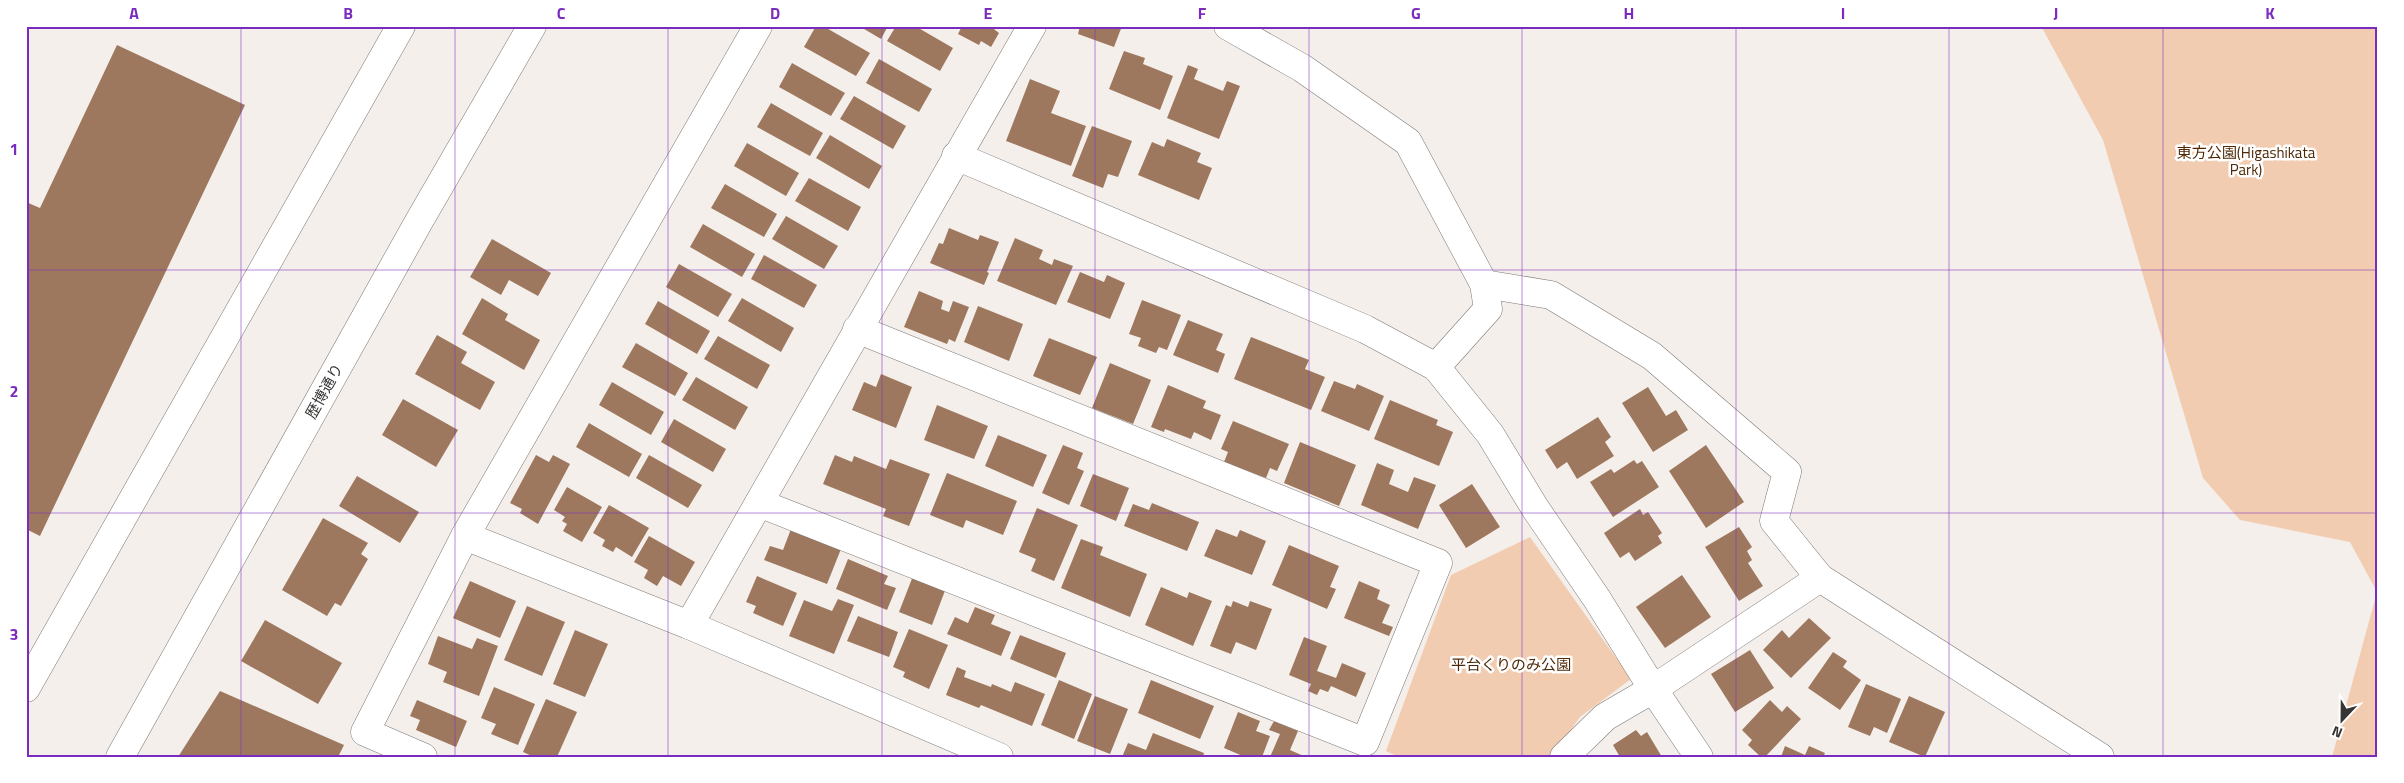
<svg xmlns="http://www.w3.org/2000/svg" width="2404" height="783" viewBox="0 0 2404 783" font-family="'Titillium Web','Noto Sans JP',sans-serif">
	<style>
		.green { fill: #f2ccb1 }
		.building { fill: #9d785e }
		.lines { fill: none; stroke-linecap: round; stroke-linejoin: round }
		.minor-casing { stroke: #7e7976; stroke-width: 29 }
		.minor { stroke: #fff; stroke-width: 28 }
		.grid { fill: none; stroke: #7b2cbf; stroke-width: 1; stroke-opacity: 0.55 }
		.labels { text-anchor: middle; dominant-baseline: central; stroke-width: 5; stroke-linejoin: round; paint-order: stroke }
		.park-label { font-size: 15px; fill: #4f2907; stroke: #fff }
		.street-label { font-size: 15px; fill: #373533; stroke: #fff }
		.neatline { fill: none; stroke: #7b2cbf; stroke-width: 2 }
		.grid-label { font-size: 16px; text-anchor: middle; font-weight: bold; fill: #7b2cbf }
	</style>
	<rect width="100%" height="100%" fill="#f5efeb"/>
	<g class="green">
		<path d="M2041,26H2378V757H2332L2377,592L2350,542L2240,520L2203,478L2103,140Z"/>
		<path d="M1530,537L1631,679L1580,717L1551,757H1399L1386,751L1451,575Z"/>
	</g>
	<g class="building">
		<path d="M816,26H823L870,53L856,76L804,47Z"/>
		<path d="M859,26H888L881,39Z"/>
		<path d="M896,26H915L953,48L940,71L887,41Z"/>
		<path d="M962,26H990L999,33L991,47L981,41L979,45L958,34Z"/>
		<path d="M1080,26H1122L1114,47L1078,34Z"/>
		<path d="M117,45L245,105L40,536L26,529V202L40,208Z"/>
		<path d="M1124,51L1145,58L1143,64L1173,76L1160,110L1109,89Z"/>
		<path d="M879,59L932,89L919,112L866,83Z"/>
		<path d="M792,63L845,93L831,116L779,87Z"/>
		<path d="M1188,65L1198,69L1194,79L1223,91L1227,81L1240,86L1219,139L1167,118Z"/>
		<path d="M1030,79L1060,91L1051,113L1086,126L1071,166L1006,141Z"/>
		<path d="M854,96L906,126L893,149L840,119Z"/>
		<path d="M771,103L823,133L810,156L757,127Z"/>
		<path d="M1092,126L1132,141L1118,177L1108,174L1103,188L1072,176Z"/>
		<path d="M830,135L882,166L869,189L816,158Z"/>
		<path d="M1167,139L1201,153L1197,162L1212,168L1199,200L1138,175L1152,142L1164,147Z"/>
		<path d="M747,143L799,173L786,196L734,166Z"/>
		<path d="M809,178L861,207L848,231L795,201Z"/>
		<path d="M725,184L777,214L764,237L711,208Z"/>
		<path d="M786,216L838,246L824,269L772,239Z"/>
		<path d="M703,224L755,254L742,277L690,247Z"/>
		<path d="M949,228L978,240L980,235L999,242L987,272L989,273L984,285L930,263L939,243L943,244Z"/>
		<path d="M1015,238L1043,250L1039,259L1052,265L1054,259L1073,266L1056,305L997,281Z"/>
		<path d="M492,239L551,273L538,296L509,280L501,295L470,277Z"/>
		<path d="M764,255L817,285L804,308L751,279Z"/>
		<path d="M679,264L732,294L718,317L666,287Z"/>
		<path d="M1080,272L1104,282L1107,275L1125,283L1110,319L1067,302Z"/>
		<path d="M919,291L943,301L941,309L949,312L953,301L969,307L955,342L949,339L947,344L904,327Z"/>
		<path d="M482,298L508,314L505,320L540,340L524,370L462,334Z"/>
		<path d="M742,298L794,328L781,352L728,321Z"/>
		<path d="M1142,300L1181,315L1167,350L1159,347L1156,353L1138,346L1141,338L1129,334Z"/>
		<path d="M658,301L710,331L697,354L645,324Z"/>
		<path d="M978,306L1023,324L1009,361L964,342Z"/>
		<path d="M1188,320L1223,334L1216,350L1225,354L1218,373L1173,355Z"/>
		<path d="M437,335L467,352L461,363L495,382L480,410L415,374Z"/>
		<path d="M718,336L770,365L757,389L704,359Z"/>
		<path d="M1251,337L1309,360L1305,369L1325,377L1311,410L1234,379Z"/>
		<path d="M1049,338L1097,357L1080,395L1033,376Z"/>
		<path d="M636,343L688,373L675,396L622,367Z"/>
		<path d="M1110,363L1151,380L1133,424L1092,408Z"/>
		<path d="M881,374L912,387L896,428L852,410L864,382L876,387Z"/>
		<path d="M696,377L748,407L735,430L682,400Z"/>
		<path d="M1334,381L1355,389L1357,384L1384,396L1369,431L1321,411Z"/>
		<path d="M612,382L664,412L651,435L599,405Z"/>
		<path d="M1168,385L1206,401L1203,408L1221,415L1211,440L1194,432L1191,439L1165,429L1164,432L1151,427Z"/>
		<path d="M1648,387L1666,416L1676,410L1688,430L1653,452L1622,403Z"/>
		<path d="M403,399L458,430L436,467L382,435Z"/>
		<path d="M1390,400L1438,420L1436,425L1453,432L1439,466L1374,439Z"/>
		<path d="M937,405L988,426L974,459L924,440Z"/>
		<path d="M1598,417L1611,437L1605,442L1614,456L1577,479L1567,462L1557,469L1545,450Z"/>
		<path d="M674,419L726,449L713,472L661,442Z"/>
		<path d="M1233,421L1289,444L1277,471L1270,468L1266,478L1224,462L1228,452L1221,449Z"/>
		<path d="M589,423L642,454L629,477L576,447Z"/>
		<path d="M998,435L1047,455L1033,487L985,466Z"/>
		<path d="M1300,442L1356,465L1339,506L1284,483Z"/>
		<path d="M1063,445L1083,453L1077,468L1084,471L1069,505L1042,493Z"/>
		<path d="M1706,445L1744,502L1706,528L1669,471Z"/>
		<path d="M536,455L549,462L553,455L570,464L538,524L520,513L522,509L510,503Z"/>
		<path d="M649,455L702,485L688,508L636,478Z"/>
		<path d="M835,455L852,462L854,456L886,469L890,459L930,474L909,526L883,516L886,509L823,484Z"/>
		<path d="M1634,460L1637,464L1642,461L1659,487L1613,517L1590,482L1611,469L1614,473Z"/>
		<path d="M1377,463L1394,470L1389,484L1408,492L1414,477L1436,485L1418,529L1361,505Z"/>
		<path d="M947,473L1017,501L1003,535L966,520L963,528L930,515Z"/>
		<path d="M1093,474L1129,488L1116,521L1080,506Z"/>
		<path d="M357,476L419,512L400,543L339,506Z"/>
		<path d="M1472,484L1500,527L1466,548L1439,505Z"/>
		<path d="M567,487L602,507L582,542L563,531L567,524L562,521L565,517L554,510Z"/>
		<path d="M1152,503L1199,522L1187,551L1124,526L1133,504L1149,510Z"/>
		<path d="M609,505L649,528L632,557L616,547L613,552L602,546L605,540L593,533Z"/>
		<path d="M1037,508L1078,525L1054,581L1031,571L1036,559L1019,552Z"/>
		<path d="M1640,509L1643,515L1648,512L1662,533L1658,536L1662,543L1635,561L1629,552L1620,558L1604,533Z"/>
		<path d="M323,518L368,543L361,554L368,559L341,606L335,603L327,616L282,590Z"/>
		<path d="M1739,527L1752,547L1747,551L1752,560L1748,563L1763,586L1739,601L1705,547Z"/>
		<path d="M791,529L841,549L827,584L764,560L770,546L783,550Z"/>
		<path d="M1216,529L1237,537L1240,530L1266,541L1252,575L1204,556Z"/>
		<path d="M649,536L695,562L681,586L663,576L657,586L644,578L648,570L634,562Z"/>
		<path d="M1081,539L1103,547L1100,555L1147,574L1130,617L1061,588Z"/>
		<path d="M1289,545L1339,566L1330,587L1336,589L1327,609L1272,585Z"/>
		<path d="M848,559L888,576L884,584L896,588L887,610L836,589Z"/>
		<path d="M1682,575L1711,617L1665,648L1636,607Z"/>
		<path d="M757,576L797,593L783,626L753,613L756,606L746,602Z"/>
		<path d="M913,576L946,588L932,625L899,612Z"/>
		<path d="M470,581L516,601L500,638L453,618Z"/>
		<path d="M1359,581L1380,590L1377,599L1390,605L1382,623L1393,627L1389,636L1344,618Z"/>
		<path d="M1161,587L1187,598L1189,592L1212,601L1193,646L1145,625Z"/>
		<path d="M838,599L854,605L834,654L789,636L804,600L832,611Z"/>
		<path d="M1233,601L1248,607L1250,601L1272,609L1256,650L1236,642L1231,654L1210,646L1226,605L1231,607Z"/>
		<path d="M527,606L565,622L542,676L504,660Z"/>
		<path d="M975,607L995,615L991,624L1011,632L1001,656L947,634L955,617L968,623Z"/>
		<path d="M858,616L898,632L889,657L847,641Z"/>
		<path d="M1809,618L1831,638L1791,678L1763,650L1782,630L1789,638Z"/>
		<path d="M265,620L342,663L318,704L241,661Z"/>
		<path d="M909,629L948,645L929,689L903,677L905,672L893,667Z"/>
		<path d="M575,630L608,644L585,697L553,684Z"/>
		<path d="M1020,635L1066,653L1056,678L1010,659Z"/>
		<path d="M438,636L472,649L477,638L498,646L479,696L443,682L447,672L428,664Z"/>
		<path d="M1304,637L1327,646L1317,671L1336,678L1342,663L1366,673L1356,697L1331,686L1328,692L1320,689L1317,695L1308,691L1311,684L1289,675Z"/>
		<path d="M1750,650L1774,688L1735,712L1711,674Z"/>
		<path d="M1833,652L1847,661L1843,667L1861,680L1840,710L1808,688Z"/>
		<path d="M957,667L966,671L964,677L991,687L992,684L1011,692L1015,682L1045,694L1032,726L981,705L979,708L946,695Z"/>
		<path d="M1059,680L1092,694L1074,739L1041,725Z"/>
		<path d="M1151,680L1214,706L1200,739L1138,713Z"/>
		<path d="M1866,684L1901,699L1887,733L1874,727L1870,736L1848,727Z"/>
		<path d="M494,687L535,704L518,745L491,734L496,724L481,718Z"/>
		<path d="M220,691L344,745L338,757H178Z"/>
		<path d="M1095,696L1128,709L1110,754L1077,741Z"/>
		<path d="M1909,696L1945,712L1925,757L1889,742Z"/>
		<path d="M546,699L577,712L557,757H534L523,752Z"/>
		<path d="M417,700L467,721L456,747L416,730L420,720L410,716Z"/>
		<path d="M1770,700L1782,712L1787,706L1801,719L1765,757H1761L1748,745L1752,740L1742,730Z"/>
		<path d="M1238,712L1260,721L1256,731L1270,736L1262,757H1245L1224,748Z"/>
		<path d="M1274,721L1298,731L1290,750L1306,757H1270L1280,734L1269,730Z"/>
		<path d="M1636,730L1641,736L1647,732L1662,757H1620L1613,745Z"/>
		<path d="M1153,733L1204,753L1203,757H1122L1128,743L1146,750Z"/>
		<path d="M1785,746L1805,755L1809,746L1825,753L1823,757H1781Z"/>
	</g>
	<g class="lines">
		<defs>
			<g id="minor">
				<path d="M1228,26L1302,68L1408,142L1484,284L1488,309L1436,367"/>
				<path d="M956,156L1365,329L1436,367L1490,434L1535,508L1597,599L1653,689L1699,757"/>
				<path d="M1484,284L1551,295L1652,356L1787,472L1774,521L1820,578"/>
				<path d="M759,503L1365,742L1438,563L857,329"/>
				<path d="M465,536L689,625L999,757"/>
				<path d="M689,625L1032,26"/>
				<path d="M26,688L401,26"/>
				<path d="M120,757L418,223L532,26"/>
				<path d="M423,757L365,732L465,536L758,26"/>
				<path d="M1564,757L1605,717L1653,689L1820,578L2100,757"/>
			</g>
		</defs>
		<use href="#minor" class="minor-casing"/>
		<use href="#minor" class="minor"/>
	</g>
	<path class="grid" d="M241,26V757M455,26V757M668,26V757M882,26V757M1095,26V757M1309,26V757M1522,26V757M1736,26V757M1949,26V757M2163,26V757M26,270H2378M26,513H2378"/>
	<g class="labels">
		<g class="park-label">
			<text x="2246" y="152">東方公園(Higashikata<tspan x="2246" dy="17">Park)</tspan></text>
			<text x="1511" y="664">平台くりのみ公園</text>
		</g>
		<g class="street-label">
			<text transform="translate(324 391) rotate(-61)">歴博通り</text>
		</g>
	</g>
	<rect width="2404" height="783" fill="none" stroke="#ffffff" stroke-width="55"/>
	<g transform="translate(2342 720) rotate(202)" stroke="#ffffff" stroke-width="4" paint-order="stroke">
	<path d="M0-4L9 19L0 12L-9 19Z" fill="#373533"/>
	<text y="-8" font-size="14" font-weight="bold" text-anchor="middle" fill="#373533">N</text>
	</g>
	<rect x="28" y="28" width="2348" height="728" class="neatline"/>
	<g class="grid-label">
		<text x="134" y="19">A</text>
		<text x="348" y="19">B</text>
		<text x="561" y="19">C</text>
		<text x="775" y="19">D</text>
		<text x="988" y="19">E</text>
		<text x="1202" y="19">F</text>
		<text x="1416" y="19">G</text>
		<text x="1629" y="19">H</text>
		<text x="1843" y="19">I</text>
		<text x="2056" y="19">J</text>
		<text x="2270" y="19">K</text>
		<text x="14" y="155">1</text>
		<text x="14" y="397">2</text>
		<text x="14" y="640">3</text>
	</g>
</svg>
